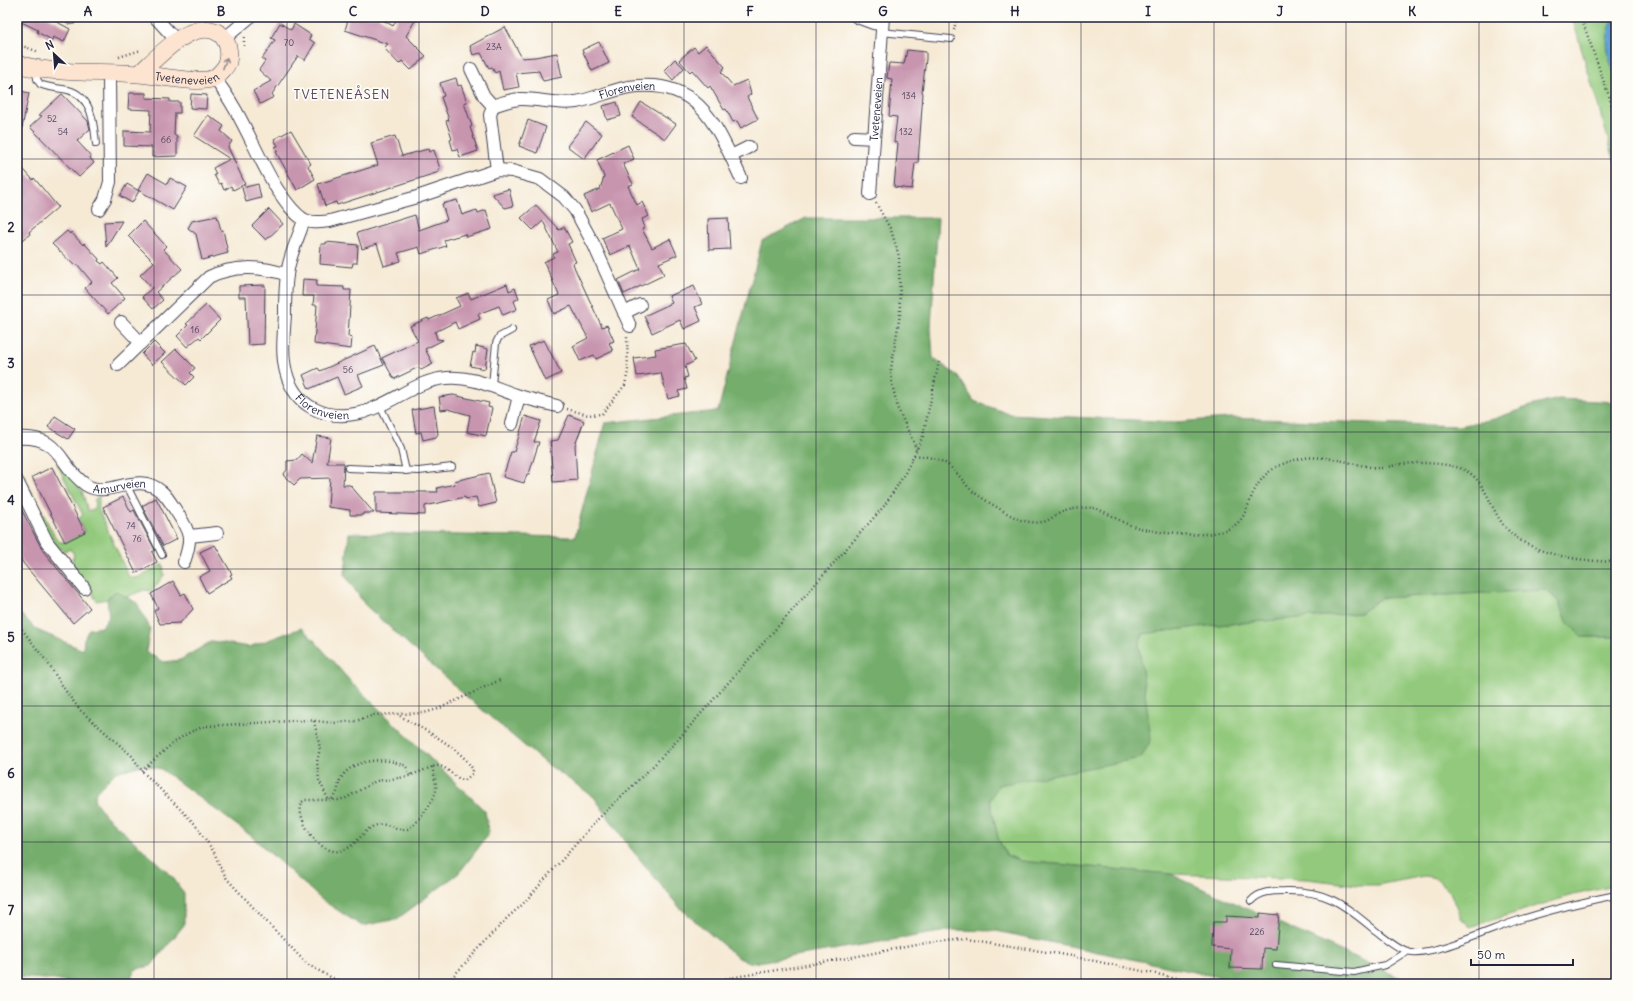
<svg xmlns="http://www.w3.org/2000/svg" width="1633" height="1001" viewBox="0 0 1633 1001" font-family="Delius,sans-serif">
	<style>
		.green { fill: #92c97c; stroke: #5a765c }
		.forest { fill: #75ad6c; stroke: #4c6854 }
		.water { fill: #5ea3d3; stroke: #406287 }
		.building { fill: #c895af }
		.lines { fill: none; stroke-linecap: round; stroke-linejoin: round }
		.lane-casing { stroke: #424052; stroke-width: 8 }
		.street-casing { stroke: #424052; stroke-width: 14 }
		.secondary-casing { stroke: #424052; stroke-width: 18 }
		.path { stroke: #424052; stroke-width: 2.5; stroke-dasharray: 1 3; stroke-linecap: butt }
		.lane { stroke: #fff; stroke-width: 6 }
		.street { stroke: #fff; stroke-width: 12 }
		.secondary { stroke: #fde4d1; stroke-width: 17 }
		.oneway { stroke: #9a8d8e }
		.grid { fill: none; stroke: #22223b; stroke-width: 1; stroke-opacity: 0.55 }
		.labels { text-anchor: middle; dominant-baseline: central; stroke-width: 3.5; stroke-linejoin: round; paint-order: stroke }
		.number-label { font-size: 9px; fill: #4c3f58 }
		.street-label { font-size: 11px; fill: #22223b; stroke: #fdfcf7 }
		.quarter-label { font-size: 13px; letter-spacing: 1px; fill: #5c4a64; stroke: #fdfcf7 }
		.neatline { fill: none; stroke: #22223b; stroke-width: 1.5 }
		.grid-label { font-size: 13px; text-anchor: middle; font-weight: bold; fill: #22223b }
	</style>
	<rect width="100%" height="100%" fill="#fdfcf7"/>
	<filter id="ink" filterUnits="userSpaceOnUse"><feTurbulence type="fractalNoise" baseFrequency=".025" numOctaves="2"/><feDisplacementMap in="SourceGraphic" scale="8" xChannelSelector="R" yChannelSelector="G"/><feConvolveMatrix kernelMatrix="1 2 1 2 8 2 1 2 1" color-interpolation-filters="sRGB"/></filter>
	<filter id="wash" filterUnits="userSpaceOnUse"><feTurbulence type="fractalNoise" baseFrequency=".012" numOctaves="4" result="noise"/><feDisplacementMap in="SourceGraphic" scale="16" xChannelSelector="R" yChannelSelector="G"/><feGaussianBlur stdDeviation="0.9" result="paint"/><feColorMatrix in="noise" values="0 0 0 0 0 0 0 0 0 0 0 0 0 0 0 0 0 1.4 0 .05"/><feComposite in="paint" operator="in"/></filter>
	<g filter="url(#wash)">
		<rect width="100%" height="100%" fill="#f6ead5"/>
		<g class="green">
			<path d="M1572,17H1616V166Z"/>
			<path d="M57,464H60L82,491L88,511L94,510L95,499L99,496V511L129,577L137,578L163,564L164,575L152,591L144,590L126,597L116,591L107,599L97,601C93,597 93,592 90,587C84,578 74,571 72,560L74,555L71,549L64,551L54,545L22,482V477L26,475L25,479L55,537L60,542H65L85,532L78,519L83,515Z"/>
			<path d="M1546,590L1558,601L1568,623L1582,637H1616V885L1614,886L1569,896L1470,927L1461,918L1450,892L1436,878L1424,876L1377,885H1357L1307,879L1170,874L1021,861L1006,855L998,838L990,800L998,785L1028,778L1139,645L1142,634L1205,626L1360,613L1381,598Z"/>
		</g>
		<g class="forest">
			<path d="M806,218H938L931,327L933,358L958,376L974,401L1009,414L1176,422L1229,418L1458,426L1494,419L1530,406L1559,399L1616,402V637H1582L1568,623L1558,601L1546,590L1381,598L1360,613L1205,626L1143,634L1139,645L1151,740L1141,758L998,785L990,800L998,838L1006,855L1021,861L1170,874L1414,984H1239L1223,978L996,931L953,930L752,963L738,958L679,907L628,845L594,797L540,759L467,697L365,605L345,575L349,533L575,537L605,423L718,411L762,241Z"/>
			<path d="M116,591L137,603L150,628L146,652L164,662L180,660L212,641L249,647L301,628L314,640L351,682L485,811L489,834L459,873L397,919L362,926L322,900L250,835L161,769L143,765L116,772L96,792L94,800L106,816L172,876L184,894V925L151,966L136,969L127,984H71L56,980L17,977V774L20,756L17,740V610L37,630L83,650L84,639L89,629L102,627L109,617L107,599Z"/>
		</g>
		<path class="water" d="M1616,18V77C1608,61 1601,32 1616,18Z"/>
		<g id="blocks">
			<g class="building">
				<path d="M17,17H48L70,29L64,42L53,37L52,40L37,32L38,30L17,20Z"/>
				<path d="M349,17H378L393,26L398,17H417L406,36L426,56L411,70L402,61L399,64L384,48L388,44L345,30Z"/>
				<path d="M280,23L291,30L294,24L311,35L309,39L315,43L305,60L298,56L272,94L274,97L260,104L253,91L271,81L259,70L265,61L262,59L275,40L271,38Z"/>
				<path d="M505,27L522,58L535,57L557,53L562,77L543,81L539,71L516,73L519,87L503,90L499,71L495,73L492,67L489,68L481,53L473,55L470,46Z"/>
				<path d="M599,42L609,63L592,71L582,50Z"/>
				<path d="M706,45L725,67L721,72L733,86L747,80L751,94L747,97L758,119L741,128L737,121L733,122L726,109L724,110L710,86L708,88L692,70L690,72L679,60L694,47L698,52Z"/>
				<path d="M907,50L926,52V59L922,92L923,93L918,163H915L912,189L894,187L898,143L894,142L897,117L889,116L892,79L887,78L889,63L904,64Z"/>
				<path d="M675,59L684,68L673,80L664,70Z"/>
				<path d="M456,78L458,86L461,85L467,102L464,103L472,126L470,127L478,151L460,157L457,149L453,150L450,140L452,139L446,121L449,120L441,97L444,96L440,83Z"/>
				<path d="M17,90L29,93L22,128L17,127Z"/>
				<path d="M129,93H146V98L170,99V102H180V113H175L174,135L177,137V156L152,157V147L124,146V131L150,132L151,110L128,109Z"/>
				<path d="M62,94L88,121L90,129L77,141L91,156L90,158L94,163L79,177L30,127L42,116L39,115Z"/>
				<path d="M191,94L207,95L206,109L190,108Z"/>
				<path d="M617,102L621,116L607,120L603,106Z"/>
				<path d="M641,102L676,124L665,139L632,117Z"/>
				<path d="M208,115L224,126L221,131L232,141L228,147L245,184L233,190L231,186L224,190L221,183L219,184L214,175L216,174L213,168L230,159L194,136Z"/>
				<path d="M528,120L546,127L537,153L519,146Z"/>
				<path d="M586,122L602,134L584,159L567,146Z"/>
				<path d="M291,130L311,164L308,166L315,179L297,190L276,152L278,151L275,147L278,146L274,139Z"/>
				<path d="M395,136L402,156L428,149L429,152L434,150L440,169H438L439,172L337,205L336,202L325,206L318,184L378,165L371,143Z"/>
				<path d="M628,145L634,159L623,164L633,184L628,186L637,205L642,202L649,216L642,219L645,228L642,229L652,248L670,239L677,255L659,263L664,275L624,294L618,280L640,269L630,246L610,255L602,238L622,229L610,203L591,212L584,196L600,189L604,177L597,160Z"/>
				<path d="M17,162L33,180L34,178L58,207L29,232L30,234L17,245Z"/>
				<path d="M148,173L167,184L170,178L187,187L173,210L138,190Z"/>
				<path d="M127,184L139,191L132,203L120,196Z"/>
				<path d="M258,184L261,198L246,202L242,188Z"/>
				<path d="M509,189L513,206L505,208L492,194Z"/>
				<path d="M457,200L462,215L477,210L478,213L486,210L492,229L466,237L465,234L444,240L446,246L421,254L419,247L398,253L401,261L384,266L377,244L362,249L357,233L415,215L419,230L447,220L442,204Z"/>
				<path d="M536,205L559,230L564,227L572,242L568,244L576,262L573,263L575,269L602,327L607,325L614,341L609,343L613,351L596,359L594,355L580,361L573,346L588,338L571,306L554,314L548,300L559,295L544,262L554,257L553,254L558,252L543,221L533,230L521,218Z"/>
				<path d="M269,209L283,224L266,240L252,226Z"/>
				<path d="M217,216L221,230H223L228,253L202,260L196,234L188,228L192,221Z"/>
				<path d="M728,218L730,249L709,250L708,219Z"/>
				<path d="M122,221L106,247L104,222Z"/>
				<path d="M143,221L166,246L163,249L182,269L156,292L163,300L153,309L142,297L152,288L140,275L154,262L128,236Z"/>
				<path d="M67,231L70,234L71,232L83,245L84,243L99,259L98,261L102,264L104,262L118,278L112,283L125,298L108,314L85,288L92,282L77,264L75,266L52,244Z"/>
				<path d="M326,242L358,245L357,263H353L352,267L320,264L321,244H326Z"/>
				<path d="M303,279L317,280L316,286L344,287V290H351L348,336L352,337L351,349L314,344L317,305H313L314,296H302Z"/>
				<path d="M507,284L509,291L515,288L519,298L514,301L517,309L503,315L499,306L478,314L480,319L458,329L455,322L435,332L437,339L443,340L425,349L433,364L421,370L419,367L394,379L382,358L418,341L410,326L428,318L429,320L460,306L456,298L466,294L468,293L471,299Z"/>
				<path d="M265,285L264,344L248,345L246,297H239V286Z"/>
				<path d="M694,286L702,304L695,307L701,321L684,329L680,320L652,333L644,316L672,303L669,296Z"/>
				<path d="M206,305L220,320L201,339L199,337L187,347L177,336L188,325L186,324Z"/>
				<path d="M544,340L561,373L545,381L529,346Z"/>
				<path d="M154,342L165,353L152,365L142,354Z"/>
				<path d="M686,344L695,361L685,366L688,377L684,378L687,389L678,391L680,396L668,399L661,373L637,376L634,358L656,355L655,349Z"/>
				<path d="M375,346L384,365L358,375L363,386L344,394L337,377L309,389L303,375L318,368L320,371Z"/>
				<path d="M476,346L488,349L485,369L470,366L473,352L475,353Z"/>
				<path d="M176,349L195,368L190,373L194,377L186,385L162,362Z"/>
				<path d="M453,395L489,403L488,407L492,408L486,436L467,432L470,415L448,409L441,410L439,397Z"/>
				<path d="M434,406L438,434L436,437L423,440L421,432L416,433L412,410Z"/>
				<path d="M569,415L584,421L575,445L577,480L553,482L550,441L558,440Z"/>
				<path d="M55,416L75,429L68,439L48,427Z"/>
				<path d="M525,416L541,421L534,442H539L529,474H527L524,483L503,477L511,452H514Z"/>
				<path d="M317,436L331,438L327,463H344L343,485H350L374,513H363V515H350V510L328,507L330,478L300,479L294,485L283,475L287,470V461L297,460L302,454L312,463Z"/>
				<path d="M52,467L85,532L65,542L32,477Z"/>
				<path d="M489,473L496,503L479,507L476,497L466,499L465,497L425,506V515L376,513V492H438L437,488L455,484L454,481Z"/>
				<path d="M123,497L131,512L134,510L155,550L152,552L157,562L136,573L103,507Z"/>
				<path d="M156,498L177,539L163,546L142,506Z"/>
				<path d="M17,501L43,551L90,608L73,623L23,563L17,551Z"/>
				<path d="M215,545L232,574L230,575L232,578L207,593L199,577L210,571L200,552Z"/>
				<path d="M173,581L181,595L185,593L193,609L180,623L160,624L154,611L158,608L151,594Z"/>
				<path d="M1260,913L1279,915L1276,949L1263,948L1262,969L1230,968L1231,949L1212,947L1213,922H1226V916L1260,918Z"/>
			</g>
		</g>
	</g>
	<g filter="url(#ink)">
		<use href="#blocks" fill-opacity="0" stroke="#424052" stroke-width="1"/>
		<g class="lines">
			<defs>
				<g id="lane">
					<path d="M881,32L951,39"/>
					<path d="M36,70L37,79L40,84C49,88 58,88 68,90C92,96 94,124 96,144"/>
					<path d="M492,385L496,343L499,337L512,330"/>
					<path d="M380,406L401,449L406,471"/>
					<path d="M348,468L419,471L452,467"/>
					<path d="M126,484L162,555"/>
					<path d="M1251,901C1260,891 1272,891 1285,891C1328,890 1344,905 1376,931C1385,938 1395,947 1406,951C1430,959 1499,925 1525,918C1555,909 1585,901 1616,895"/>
					<path d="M1276,965L1354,972L1385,965L1407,951"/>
				</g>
				<g id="street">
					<path d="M155,17L177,41"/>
					<path d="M857,17L873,23L881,24"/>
					<path d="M71,18L72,17"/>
					<path d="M225,38L250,17"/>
					<path d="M471,69L484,96L493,106"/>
					<path d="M214,78C241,111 255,153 277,189C284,199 292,212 303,219C310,224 321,222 330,221L417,197L497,170L512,171L540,179L564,197L575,210L594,245L630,326"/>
					<path id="s1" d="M493,106C502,103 511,99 522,99C540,99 558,105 576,102C594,99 611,90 629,87C699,77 716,125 741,178"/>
					<path d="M493,106L490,115L497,170"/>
					<path d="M854,137L874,138"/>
					<path d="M731,156L749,147"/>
					<path id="s2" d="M870,194L883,17"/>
					<path d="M99,209L105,199L110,182L109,74"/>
					<path id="s3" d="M304,220C299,236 291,252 288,269C285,284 285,299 285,314C284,333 281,353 286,372C295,407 326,421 360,413C390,406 415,380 447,378C474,376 494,388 519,396C532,400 545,403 557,406"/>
					<path d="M624,313L640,305"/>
					<path d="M121,322L141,343"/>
					<path d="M118,365L209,277C233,265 262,266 287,275"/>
					<path d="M512,424L519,396"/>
					<path id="s4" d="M17,438C63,435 57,465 86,485C109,500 136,469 162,492C168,497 173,507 178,514C191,534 192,539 184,562"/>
					<path d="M17,481L47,542L84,588"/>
					<path d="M190,536L217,533"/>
				</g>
				<g id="secondary">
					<path id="s5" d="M17,64C56,75 98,71 138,74C156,75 200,85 214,78C219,75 226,67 228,62C230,52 228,40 220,34C194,15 157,58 139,74"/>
				</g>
			</defs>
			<use href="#lane" class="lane-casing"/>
			<use href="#street" class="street-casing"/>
			<use href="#secondary" class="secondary-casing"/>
			<g class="path">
				<path d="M1581,17L1610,99L1616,125"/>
				<path d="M954,30L957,17"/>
				<path d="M244,37V48"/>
				<path d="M17,44L39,52"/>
				<path d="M119,57L141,50"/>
				<path d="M876,203L891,230L899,256L900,314L891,369L892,384L898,409L917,450"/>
				<path d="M567,409L588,415L602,414L625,385L628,371L627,337"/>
				<path d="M914,455C948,459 949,464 970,489C974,494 1011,516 1018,519C1025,522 1039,524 1046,521C1051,519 1055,515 1060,513C1069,509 1083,507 1092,508C1099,508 1117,519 1125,523C1145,532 1183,536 1205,534C1261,530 1237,494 1273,469C1277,466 1283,464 1288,462C1313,453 1335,459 1360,465C1366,466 1373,468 1380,468C1388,468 1396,464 1404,464C1420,462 1437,463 1452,466C1487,472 1487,507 1506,528C1531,556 1581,561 1616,562"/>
				<path d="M17,623L47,662L67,693L80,710L132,756L142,771L195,824L214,852L220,867L227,879L264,919L307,964L332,978L348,984"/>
				<path d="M400,716C422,729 461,747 473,770L472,774L465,780C451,779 446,761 432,767"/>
				<path d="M314,721L320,748L317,762L319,780L328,799"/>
				<path d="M432,767C434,776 438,786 435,794C433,802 414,828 407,829C395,831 388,821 374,826C363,831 358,843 346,849C325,859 305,832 301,814C300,810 301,806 302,802L305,800H338L346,798L376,781L406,777Z"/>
				<path d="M142,771C162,753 180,733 206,726L306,720L334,723L356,721L374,715L424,713L438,709L500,680"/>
				<path d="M332,799C339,794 337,787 340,780C349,762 372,759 390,761C395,762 400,765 405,765L411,775"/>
				<path d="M446,984L508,917L522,905L599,818L654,765L683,734L885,505L904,475L923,436L939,362"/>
				<path d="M694,984L842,959L926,943L967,939L1071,956L1204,984"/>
			</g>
			<use href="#lane" class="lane"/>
			<use href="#street" class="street"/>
			<use href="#secondary" class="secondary"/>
		</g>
		<defs><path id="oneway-shaft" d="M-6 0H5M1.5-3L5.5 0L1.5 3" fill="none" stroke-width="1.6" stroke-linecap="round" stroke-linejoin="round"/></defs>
		<use class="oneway" href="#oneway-shaft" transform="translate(225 63) rotate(-69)"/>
	</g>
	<path class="grid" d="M154,17V984M287,17V984M419,17V984M552,17V984M684,17V984M816,17V984M949,17V984M1081,17V984M1214,17V984M1346,17V984M1479,17V984M17,159H1616M17,295H1616M17,432H1616M17,569H1616M17,706H1616M17,842H1616"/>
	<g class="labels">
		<g class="number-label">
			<text x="289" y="42">70</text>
			<text x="494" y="46">23A</text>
			<text x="909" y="95">134</text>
			<text x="52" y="118">52</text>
			<text x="63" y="131">54</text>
			<text x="906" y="131">132</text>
			<text x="166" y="139">66</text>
			<text x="195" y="329">16</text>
			<text x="348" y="369">56</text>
			<text x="131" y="525">74</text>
			<text x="137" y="538">76</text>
			<text x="1257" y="931">226</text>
		</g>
		<g class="street-label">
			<text stroke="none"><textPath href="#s5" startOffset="171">Tveteneveien</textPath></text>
			<text stroke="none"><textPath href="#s1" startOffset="137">Florenveien</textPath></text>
			<text stroke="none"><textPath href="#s2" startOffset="85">Tveteneveien</textPath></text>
			<text stroke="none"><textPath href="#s3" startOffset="210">Florenveien</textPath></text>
			<text stroke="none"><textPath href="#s4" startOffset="123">Amurveien</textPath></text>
		</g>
		<g class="quarter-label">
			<text x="342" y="94">TVETENEÅSEN</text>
		</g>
	</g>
	<rect width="1633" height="1001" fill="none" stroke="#fdfcf7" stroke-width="44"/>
	<g transform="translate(54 54) rotate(334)" stroke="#fdfcf7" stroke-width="3" paint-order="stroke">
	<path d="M0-3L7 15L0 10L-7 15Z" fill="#22223b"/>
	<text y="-6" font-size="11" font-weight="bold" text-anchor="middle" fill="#22223b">N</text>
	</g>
	<path d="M1471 959v6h102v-6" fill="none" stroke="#22223b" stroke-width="2"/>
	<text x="1477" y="959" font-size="12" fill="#22223b" stroke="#fdfcf7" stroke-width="3" paint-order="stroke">50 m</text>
	<rect x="22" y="22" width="1589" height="957" class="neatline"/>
	<g class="grid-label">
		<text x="88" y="16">A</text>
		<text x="221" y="16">B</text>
		<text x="353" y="16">C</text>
		<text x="485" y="16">D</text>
		<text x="618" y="16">E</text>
		<text x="750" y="16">F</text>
		<text x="883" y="16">G</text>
		<text x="1015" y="16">H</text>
		<text x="1148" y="16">I</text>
		<text x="1280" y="16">J</text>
		<text x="1412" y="16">K</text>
		<text x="1545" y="16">L</text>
		<text x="11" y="95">1</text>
		<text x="11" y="232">2</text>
		<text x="11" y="368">3</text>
		<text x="11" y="505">4</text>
		<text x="11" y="642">5</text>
		<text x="11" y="778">6</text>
		<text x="11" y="915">7</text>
	</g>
</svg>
